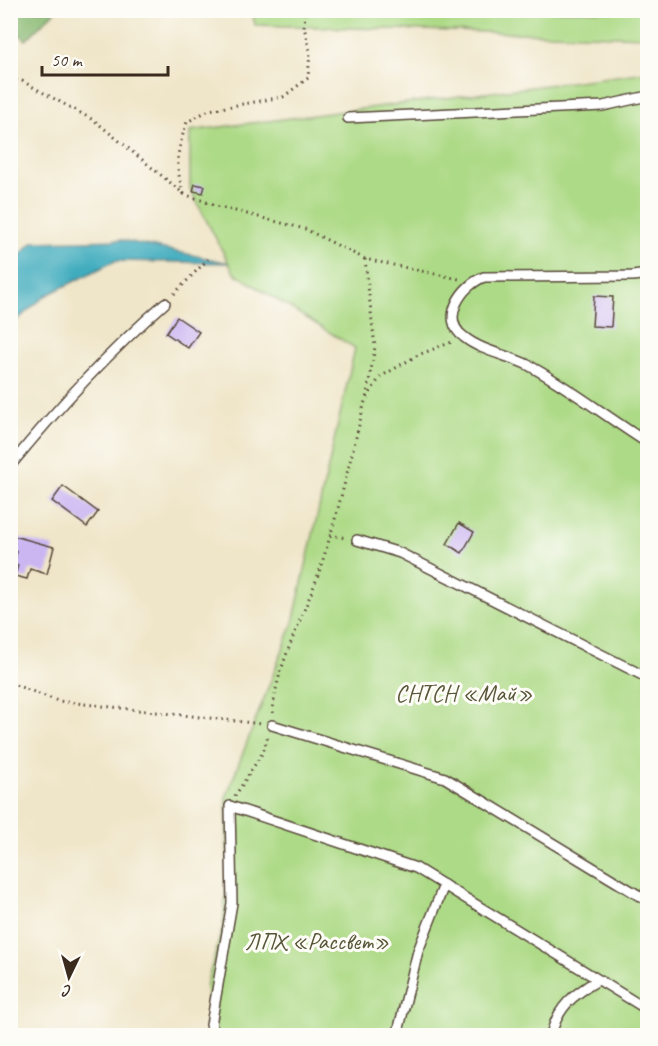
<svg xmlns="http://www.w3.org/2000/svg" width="658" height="1046" viewBox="0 0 658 1046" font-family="Caveat,sans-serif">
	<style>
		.green { fill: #adda86; stroke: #748252; stroke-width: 1.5 }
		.forest { fill: #8aba73; stroke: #627248; stroke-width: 1.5 }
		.water { fill: #40acbe; stroke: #3e6b6e; stroke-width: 1.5 }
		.building { fill: #cbb6f2 }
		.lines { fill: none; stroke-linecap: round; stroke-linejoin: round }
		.lane-casing { stroke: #564638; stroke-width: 12 }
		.path { stroke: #564638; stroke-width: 3; stroke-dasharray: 1.5 4.5; stroke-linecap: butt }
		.lane { stroke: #fff; stroke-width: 9 }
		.labels { text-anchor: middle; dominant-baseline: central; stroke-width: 6; stroke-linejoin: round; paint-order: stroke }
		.park-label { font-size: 24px; fill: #585638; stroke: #fdfcf7 }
	</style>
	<rect width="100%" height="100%" fill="#fdfcf7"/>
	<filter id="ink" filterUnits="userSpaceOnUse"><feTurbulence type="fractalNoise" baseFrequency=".0167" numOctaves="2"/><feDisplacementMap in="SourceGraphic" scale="12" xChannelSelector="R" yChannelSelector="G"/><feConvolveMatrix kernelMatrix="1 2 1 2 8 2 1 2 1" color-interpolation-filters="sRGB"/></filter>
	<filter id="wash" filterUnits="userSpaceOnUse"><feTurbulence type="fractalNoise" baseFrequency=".008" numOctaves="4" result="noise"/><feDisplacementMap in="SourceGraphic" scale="24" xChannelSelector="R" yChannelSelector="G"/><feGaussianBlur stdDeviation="1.35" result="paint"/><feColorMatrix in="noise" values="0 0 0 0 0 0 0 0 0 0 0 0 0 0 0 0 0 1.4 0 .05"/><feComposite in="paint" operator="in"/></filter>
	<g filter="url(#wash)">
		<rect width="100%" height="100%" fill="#efe5c8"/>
		<g class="green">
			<path d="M252,11H647V37L255,25Z"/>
			<path d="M647,72V1035H212L206,986L223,927L228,868L226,797L293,623L355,348L234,273L190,189V131Z"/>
		</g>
		<path class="forest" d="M11,10H54L55,11L26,40L11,26Z"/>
		<path class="water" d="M122,240L229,263L115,261L45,296L11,325V264L33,242Z"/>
		<g id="blocks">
			<g class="building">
				<path d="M195,184L205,186L203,193L193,191Z"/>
				<path d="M594,296L613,297L611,327L592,326Z"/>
				<path d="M177,317L199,332L188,348L166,333Z"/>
				<path d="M63,486L98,512L87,527L52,501Z"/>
				<path d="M459,523L474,532L462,553L447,544Z"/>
				<path d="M10,535L54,547L47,574L30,569L27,579L15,576L18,565L13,564L17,552L10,550Z"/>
			</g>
		</g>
	</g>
	<g filter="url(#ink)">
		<use href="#blocks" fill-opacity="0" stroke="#564638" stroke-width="1.5"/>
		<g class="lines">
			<defs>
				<g id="lane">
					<path d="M348,118L603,106L648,96"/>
					<path d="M648,274L633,276L484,277C462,285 439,319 464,337C481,351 508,355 528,365C569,387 608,418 648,443"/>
					<path d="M10,466C58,407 108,353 165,303"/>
					<path d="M357,540L400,553L648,678"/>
					<path d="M272,725L445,778L648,901"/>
					<path d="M217,1036L211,1025L232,903L230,806L416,868L648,1010"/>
					<path d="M397,1036L418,951L444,885"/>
					<path d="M551,1036C557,1007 574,994 598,980"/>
				</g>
			</defs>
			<use href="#lane" class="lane-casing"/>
			<g class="path">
				<path d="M10,79L22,81L95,121L184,194L220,207L305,229L365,259L459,279"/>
				<path d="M184,194C174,164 177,151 187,122L209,110L283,97L308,78L310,52L304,27L305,10"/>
				<path d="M365,259L375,347L366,399"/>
				<path d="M174,294L208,259"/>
				<path d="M330,535L346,538"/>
				<path d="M10,683L58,701L262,724"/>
				<path d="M273,713C274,669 306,612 320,569C338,514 351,457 365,401L380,377L418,355L452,342"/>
				<path d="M235,796L263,752L268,736"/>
			</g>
			<use href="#lane" class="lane"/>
		</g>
	</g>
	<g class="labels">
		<g class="park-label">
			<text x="464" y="693">СНТСН «Май»</text>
			<text x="317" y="941">ЛПХ «Рассвет»</text>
		</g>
	</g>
	<rect width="658" height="1046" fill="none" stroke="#fdfcf7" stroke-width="36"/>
	<g transform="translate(69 977) rotate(185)" stroke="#fdfcf7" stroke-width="4.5" paint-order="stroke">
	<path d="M0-4.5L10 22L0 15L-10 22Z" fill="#3b2a1e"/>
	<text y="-9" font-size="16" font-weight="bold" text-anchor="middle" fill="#3b2a1e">С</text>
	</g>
	<path d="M42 66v9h126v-9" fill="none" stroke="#3b2a1e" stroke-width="3"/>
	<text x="51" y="66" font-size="18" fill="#3b2a1e" stroke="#fdfcf7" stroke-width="4.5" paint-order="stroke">50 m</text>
</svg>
